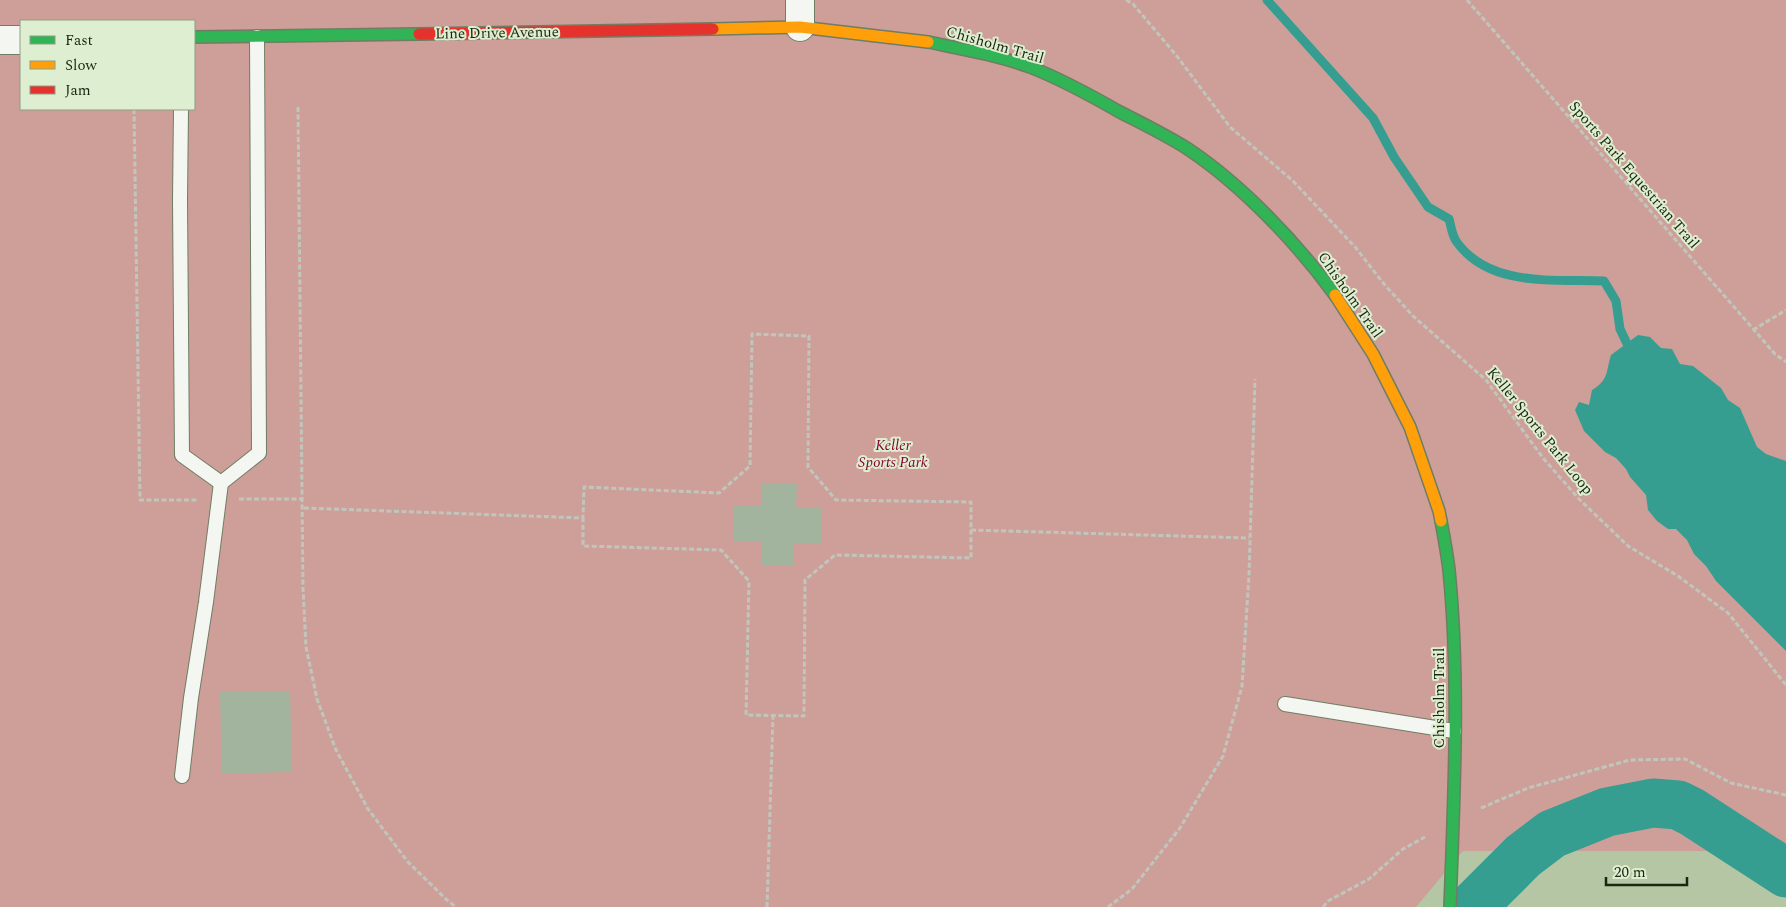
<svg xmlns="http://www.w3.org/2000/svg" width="1786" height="907" viewBox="0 0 1786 907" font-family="Spectral,serif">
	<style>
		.green { fill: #ce9f99; fill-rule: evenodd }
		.water { fill: #369e91 }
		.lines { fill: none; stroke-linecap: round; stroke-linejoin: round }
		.stream { stroke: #369e91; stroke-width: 9 }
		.river { stroke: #369e91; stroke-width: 49 }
		.building { fill: #a2b49d }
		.lane-casing { stroke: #707d64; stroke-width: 16 }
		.street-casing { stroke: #707d64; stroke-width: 30 }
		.fast-casing { stroke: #707d64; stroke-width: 14 }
		.slow-casing { stroke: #707d64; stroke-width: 14 }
		.jam-casing { stroke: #707d64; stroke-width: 14 }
		.path { stroke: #c1c6bc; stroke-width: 3; stroke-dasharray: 5 2.5; stroke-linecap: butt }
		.lane { stroke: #f4f6f2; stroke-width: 14 }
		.street { stroke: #f4f6f2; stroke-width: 28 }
		.fast { stroke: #30b455; stroke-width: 11 }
		.slow { stroke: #ff9f0a; stroke-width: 11 }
		.jam { stroke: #e5322d; stroke-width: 11 }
		.labels { text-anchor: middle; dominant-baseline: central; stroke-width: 4; stroke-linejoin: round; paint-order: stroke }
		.street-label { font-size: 15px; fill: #1a260f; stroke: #deeed0 }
		.park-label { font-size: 15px; font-style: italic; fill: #880433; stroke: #deeed0 }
	</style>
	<rect width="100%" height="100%" fill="#b5c6a5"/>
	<path class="green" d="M0,0H1786V851H1463L1416,907H0ZM21,21H194V109H21Z"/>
	<path class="water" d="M1638,335L1650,337L1661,348L1672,349L1680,364L1693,366L1721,388L1728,400L1740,408L1757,447L1766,454L1786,461V651L1716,581L1706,566L1694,554L1687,540L1676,529H1668L1657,521L1648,510L1646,495L1630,477L1626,469L1616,458L1605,452L1584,431L1575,410L1579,402L1589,405L1592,390C1609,380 1606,371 1611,355Z"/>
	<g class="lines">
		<path class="stream" d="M1267,0L1373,118L1394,157L1428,207L1449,219C1451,226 1452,235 1456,241C1489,288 1554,279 1604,281L1616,301L1620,329L1632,354"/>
		<path class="river" d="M1472,907L1523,856L1552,834L1607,812L1653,803L1678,805L1692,812L1786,873"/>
	</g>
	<g class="building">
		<path d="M762,484H797L796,508H822V544H794V565H761V542H734V506H762Z"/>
		<path d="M290,691L292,772L222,774L220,692Z"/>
	</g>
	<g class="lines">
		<defs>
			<g id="lane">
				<path d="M181,109L180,200L182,455L221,483L259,453L257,37"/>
				<path d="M1285,704L1454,731"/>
				<path d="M182,776L191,698L206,602L221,483"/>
			</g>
			<g id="street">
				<path d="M800,27V0"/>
				<path d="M0,40H21"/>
			</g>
			<g id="fast">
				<path d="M194,37L419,34"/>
				<path d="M928,42C962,49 997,55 1030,67C1061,79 1090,95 1118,111C1141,123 1166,135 1188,149C1242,185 1297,243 1335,295"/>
				<path d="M1441,521C1444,537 1447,553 1449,570C1460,681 1454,795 1450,907"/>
			</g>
			<g id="slow">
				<path d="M713,29L800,27L928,42"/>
				<path d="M1335,295L1373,354L1410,427L1439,511L1441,521"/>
			</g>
			<path id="jam" d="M419,34L713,29"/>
		</defs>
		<use href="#lane" class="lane-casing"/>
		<use href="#street" class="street-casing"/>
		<use href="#fast" class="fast-casing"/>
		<use href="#slow" class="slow-casing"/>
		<use href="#jam" class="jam-casing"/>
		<g class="path">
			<path d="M1126,0L1133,4L1176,55L1230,127L1293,181L1356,248L1384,284L1413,316L1486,380L1543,458L1579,499L1628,546L1678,576L1728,613L1786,685"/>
			<path d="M1467,0L1775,354L1786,362"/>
			<path d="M298,107L303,588L306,647L317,699L336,750L368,809L408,862L447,900L456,907"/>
			<path d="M134,109L140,500H198"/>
			<path d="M1753,330L1786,310"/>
			<path d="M239,499H303"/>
			<path d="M304,508L583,518L584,487L719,493L750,466L752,334L809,336L808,467L836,500L971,502V558L835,555L805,580L804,716L746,715L749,581L721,550L583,546V518"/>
			<path d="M971,530L1249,538"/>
			<path d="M1481,808L1528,788L1630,760L1685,759L1731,783L1786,795"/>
			<path d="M767,907L773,715"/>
			<path d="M1108,907L1132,889L1180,828L1223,756L1242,686L1249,575L1255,379"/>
			<path d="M1323,907L1328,901L1369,879L1403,849L1425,837"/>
		</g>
		<use href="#lane" class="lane"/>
		<use href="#street" class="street"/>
		<use href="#fast" class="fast"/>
		<use href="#slow" class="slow"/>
		<use href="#jam" class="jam"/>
	</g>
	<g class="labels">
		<g class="street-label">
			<text transform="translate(497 33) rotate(-1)">Line Drive Avenue</text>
			<text transform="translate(995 45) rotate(16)">Chisholm Trail</text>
			<text transform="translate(1634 175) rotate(49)">Sports Park Equestrian Trail</text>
			<text transform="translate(1350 295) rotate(55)">Chisholm Trail</text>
			<text transform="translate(1540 431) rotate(51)">Keller Sports Park Loop</text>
			<text transform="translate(1439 698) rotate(-90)">Chisholm Trail</text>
		</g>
		<g class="park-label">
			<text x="893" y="445">Keller<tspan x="893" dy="17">Sports Park</tspan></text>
		</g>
	</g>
	<rect x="20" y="20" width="175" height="90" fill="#deeed0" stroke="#909e83"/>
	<rect x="30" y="36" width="25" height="8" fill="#30b455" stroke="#909e83"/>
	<text x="65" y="45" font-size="15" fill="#1a260f">Fast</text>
	<rect x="30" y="61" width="25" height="8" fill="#ff9f0a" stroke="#909e83"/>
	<text x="65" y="70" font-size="15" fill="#1a260f">Slow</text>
	<rect x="30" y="86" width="25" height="8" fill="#e5322d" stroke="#909e83"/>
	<text x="65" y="95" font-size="15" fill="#1a260f">Jam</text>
	<path d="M1606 877v8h81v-8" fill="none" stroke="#1a260f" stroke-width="2.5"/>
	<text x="1614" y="877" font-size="15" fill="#1a260f" stroke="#deeed0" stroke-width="4" paint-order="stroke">20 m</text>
</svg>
